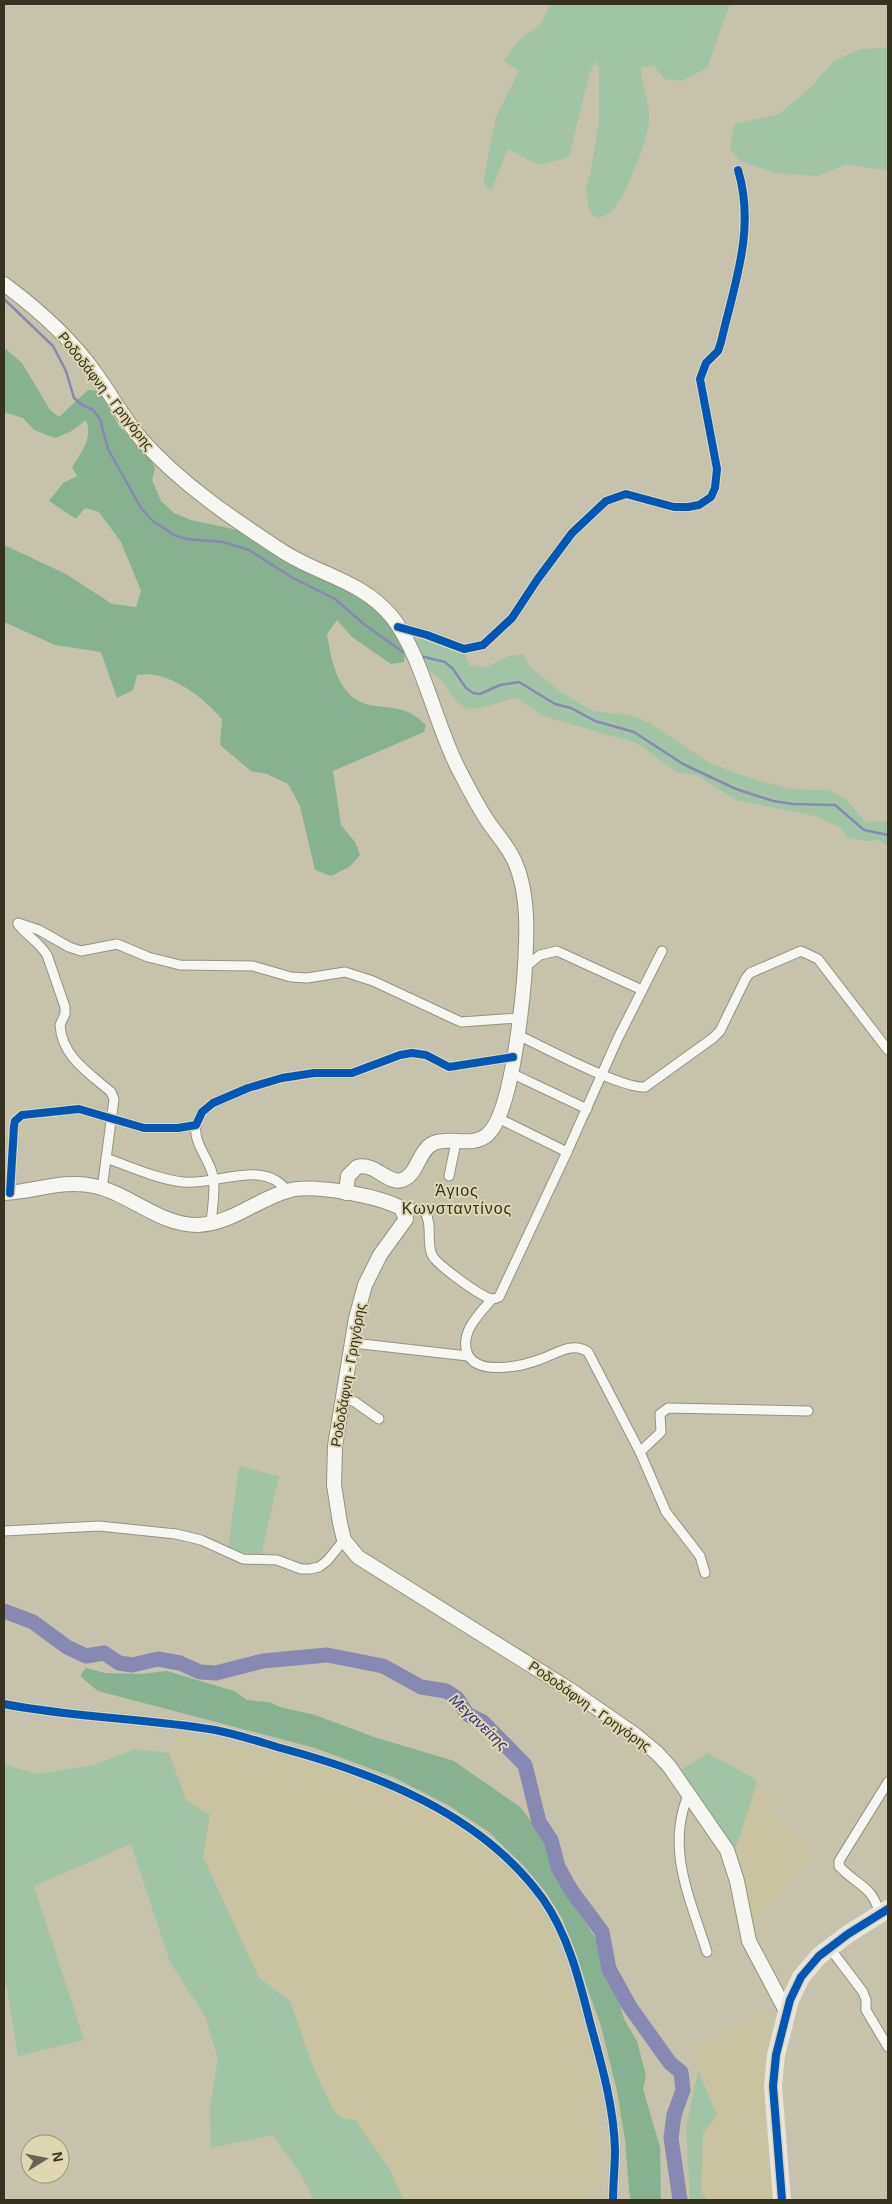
<svg xmlns="http://www.w3.org/2000/svg" width="892" height="2204" viewBox="0 0 892 2204" font-family="Helvetica,sans-serif">
	<style>
		.built { fill: #c9c39f }
		.green { fill: #a1c4a6 }
		.forest { fill: #86b291 }
		.lines { fill: none; stroke-linecap: round; stroke-linejoin: round }
		.stream { stroke: #8789b2; stroke-width: 2.5 }
		.river { stroke: #8789b2; stroke-width: 15 }
		.street-casing { stroke: #959281; stroke-width: 11 }
		.secondary-casing { stroke: #959281; stroke-width: 16 }
		.primary-casing { stroke: #e5e4da; stroke-width: 18 }
		.street { stroke: #f6f6f3; stroke-width: 9 }
		.secondary { stroke: #f6f6f3; stroke-width: 14 }
		.primary { stroke: #ebe4de; stroke-width: 15 }
		.cycleway-casing { stroke: #ded7af; stroke-width: 11 }
		.cycleway { stroke: #0057b8; stroke-width: 8 }
		.labels { text-anchor: middle; dominant-baseline: central; stroke-width: 4; stroke-linejoin: round; paint-order: stroke }
		.street-label { font-size: 14px; fill: #353222; stroke: #ded7af }
		.water-label { font-size: 15px; font-style: italic; fill: #342f82; stroke: #ded7af }
		.quarter-label { font-size: 16px; letter-spacing: 1px; fill: #353222; stroke: #ded7af }
	</style>
	<rect width="100%" height="100%" fill="#c6c2ac"/>
	<g class="built">
		<path d="M178,1736L283,1757L352,1777L426,1806L478,1839L521,1882L548,1920L578,2010L598,2083L603,2183L583,2191L587,2200H404L389,2168L355,2120L342,2118L333,2109L314,2069L290,2001L259,1978L203,1857L210,1815L186,1800L169,1753Z"/>
		<path d="M757,1783L771,1799L769,1813L815,1849L749,1931L733,1846L736,1847Z"/>
		<path d="M769,2008L774,2029L769,2075L778,2200H708L701,2192L703,2133L717,2115L689,2047Z"/>
	</g>
	<g class="green">
		<path d="M550,4H730L707,68L681,81L664,79L654,66L642,67C639,85 651,101 649,120C648,139 625,199 611,212C607,215 601,216 597,218L589,211L586,188L591,170L599,120V67L595,61L589,75L569,157L539,165L508,149L491,191L483,183L496,117L519,71L504,61C509,54 515,45 521,39C539,25 541,27 550,4Z"/>
		<path d="M888,48V171L847,164L818,176L776,173L740,161L730,149L734,124L779,114L809,89L835,60L862,49Z"/>
		<path d="M421,637L463,651L470,666L486,667L509,656L524,654L529,666L558,690L592,711L633,716L649,723L710,763L747,777L789,789L830,790L846,799L865,822L888,821V847L879,840L867,841L847,837L840,827L815,816L736,800L697,775L677,772L637,743L543,716L517,698C502,700 487,708 472,709C451,710 450,677 424,669L415,650L416,640Z"/>
		<path d="M239,1466L279,1476L261,1557L228,1549Z"/>
		<path d="M135,1749L169,1753L186,1800L210,1815L203,1857L259,1978L290,2001L314,2069L333,2109L342,2118L355,2120L389,2168L404,2200H314L300,2173L273,2135L211,2148L210,2108L218,2058L205,2016L170,1962L131,1844L34,1886L84,2040L18,2056L7,1988L4,1983V1764L37,1774L94,1765Z"/>
		<path d="M708,1753L753,1778L757,1783L736,1847L733,1846L724,1832L715,1825L679,1771Z"/>
		<path d="M698,2071L717,2115L703,2133L701,2192L708,2200H690L686,2128Z"/>
	</g>
	<g class="forest">
		<path d="M6,349L22,363L50,410L59,417L88,390L99,391L119,426L148,455L155,468L152,480L161,501L174,513L191,520L247,532L368,601L396,633L405,652L404,662L391,664L352,637L337,620L327,634C331,660 338,699 370,705C394,709 407,706 426,725L424,732L333,771L341,825L355,842L360,855L349,867L331,876L315,870L300,806L288,784L267,774L251,771L220,745L222,719C203,697 168,669 137,675L133,690L117,698L101,652L55,645L4,622V545L66,574L112,604L136,607L141,591L121,542L99,512L85,508L76,519L49,501L63,483L77,476L72,467C82,452 93,437 86,420L70,432L55,438L34,430L23,418L4,412V351Z"/>
		<path d="M86,1668L105,1673L141,1674L167,1671L234,1691L247,1700L269,1702L280,1707L315,1715L374,1737L454,1761L520,1807L540,1833L566,1893L596,1939L603,1968L618,1996L624,2019L637,2041L646,2076L643,2089L660,2147L661,2200H630L625,2140L617,2091L601,2026L562,1918L545,1891L525,1867L489,1832L448,1805L393,1777L315,1748L98,1691L81,1677V1674Z"/>
	</g>
	<g class="lines">
		<g class="stream">
			<path d="M4,299L53,346L66,371L74,398L82,405L92,409L100,419L108,449L141,508L153,521L174,535L186,539L223,542L249,550L293,578L335,599L365,625L403,652"/>
			<path d="M420,656L445,662L453,669L466,688L473,693L480,694L500,685L519,682L555,704L571,708L595,721L634,732L683,764L736,789L773,801L793,804L835,805L864,830L888,835"/>
		</g>
		<path class="river" d="M4,1611L33,1622L67,1647L86,1656L104,1653L119,1663L132,1665L158,1659L180,1663L200,1672L216,1673L263,1661L327,1655L383,1666L421,1687L446,1691L457,1698L467,1714L483,1722L525,1765L539,1822L551,1840L558,1867L571,1890L602,1932L609,1969L630,2007L670,2063L681,2072L683,2090L674,2115L671,2138L680,2200"/>
		<defs>
			<g id="street">
				<path d="M398,627L427,635L464,649L483,645L512,618L537,580L572,533L606,501L626,494L674,507H688L699,505L711,497L715,488L717,469L700,379L706,363L718,351L721,342C734,285 756,229 738,170"/>
				<path d="M18,923L39,930L69,947L81,951L117,944L148,957L180,965L253,966L291,977L307,978L345,972L373,981L461,1022L518,1018"/>
				<path d="M18,924C27,936 39,942 47,955L65,1007V1014L60,1025C62,1057 89,1073 111,1092L114,1099L102,1189"/>
				<path d="M524,968L540,955L557,951L642,990"/>
				<path d="M516,1034C541,1046 622,1089 645,1087L713,1038L720,1031L746,978L750,973L801,951L818,959L888,1050"/>
				<path d="M511,1073L587,1109"/>
				<path d="M500,1119L567,1152L618,1038L662,951"/>
				<path d="M196,1125C193,1143 209,1158 213,1176C216,1191 212,1209 211,1224"/>
				<path d="M106,1158C131,1167 157,1179 183,1182C215,1186 264,1158 287,1191"/>
				<path d="M449,1176L456,1142"/>
				<path d="M10,1193L14,1126L15,1121L22,1115L79,1109L144,1128H178L196,1125L202,1112L213,1103L248,1088L282,1078L314,1073H352L400,1055L412,1053L426,1055L449,1067L513,1057"/>
				<path d="M401,1208L417,1209L425,1212C433,1226 426,1241 432,1255C436,1264 481,1297 492,1299C494,1299 497,1298 499,1297L567,1152"/>
				<path d="M492,1299C480,1313 460,1332 467,1352C475,1377 523,1366 541,1359C556,1354 572,1341 588,1352L640,1452L666,1512L700,1556L705,1573"/>
				<path d="M353,1343L468,1356"/>
				<path d="M343,1397L355,1402L379,1419"/>
				<path d="M640,1452L661,1432L660,1414L668,1408L808,1411"/>
				<path d="M4,1531L99,1526L176,1534L201,1540L243,1559L277,1560L301,1569H310L319,1567L327,1561L344,1540"/>
				<path d="M4,1704C74,1718 145,1718 215,1730C236,1734 257,1741 277,1747C375,1773 481,1813 543,1899C569,1936 580,1983 591,2026C602,2066 614,2108 615,2150C615,2167 613,2184 613,2200"/>
				<path d="M689,1793C665,1848 690,1898 707,1952"/>
				<path d="M880,1915C872,1884 858,1887 839,1866V1861L888,1782"/>
				<path d="M829,1947L863,1992L866,2000V2010L888,2047"/>
			</g>
			<g id="secondary">
				<path d="M4,284C39,310 71,338 96,374C112,396 124,419 142,440C181,484 233,519 282,551C319,575 363,581 392,617C422,655 435,724 459,770C468,787 478,807 489,823C500,839 512,851 518,870C526,893 527,920 526,944C525,981 514,1113 487,1135C471,1148 451,1136 434,1143C418,1150 418,1175 402,1180C388,1185 375,1162 357,1167L348,1176L346,1193"/>
				<path d="M4,1193C35,1192 62,1179 94,1186C131,1194 160,1226 199,1225C232,1223 256,1200 287,1191C312,1183 378,1196 401,1208L406,1219L380,1255L365,1285L356,1318L335,1446L334,1485L340,1523L344,1540L358,1557L572,1691L634,1734L657,1753L669,1766L727,1850L737,1881L749,1941L786,2011"/>
			</g>
			<path id="primary" d="M782,2200L773,2086L776,2055L790,2000L801,1977L819,1956L848,1934L888,1909"/>
		</defs>
		<use href="#street" class="street-casing"/>
		<use href="#secondary" class="secondary-casing"/>
		<use href="#primary" class="primary-casing"/>
		<use href="#street" class="street"/>
		<use href="#secondary" class="secondary"/>
		<use href="#primary" class="primary"/>
		<defs>
			<g id="cycleway">
				<path d="M398,627L427,635L464,649L483,645L512,618L537,580L572,533L606,501L626,494L674,507H688L699,505L711,497L715,488L717,469L700,379L706,363L718,351L721,342C734,285 756,229 738,170"/>
				<path d="M10,1193L14,1126L15,1121L22,1115L79,1109L144,1128H178L196,1125L202,1112L213,1103L248,1088L282,1078L314,1073H352L400,1055L412,1053L426,1055L449,1067L513,1057"/>
				<path d="M4,1704C74,1718 145,1718 215,1730C236,1734 257,1741 277,1747C375,1773 481,1813 543,1899C569,1936 580,1983 591,2026C602,2066 614,2108 615,2150C615,2167 613,2184 613,2200"/>
				<path d="M782,2200L773,2086L776,2055L790,2000L801,1977L819,1956L848,1934L888,1909"/>
			</g>
		</defs>
		<use href="#cycleway" class="cycleway-casing"/>
		<use href="#cycleway" class="cycleway"/>
	</g>
	<g class="labels">
		<g class="street-label">
			<text transform="translate(106 391) rotate(52)">Ροδοδάφνη - Γρηγόρης</text>
			<text transform="translate(348 1375) rotate(-80)">Ροδοδάφνη - Γρηγόρης</text>
			<text transform="translate(590 1706) rotate(35)">Ροδοδάφνη - Γρηγόρης</text>
		</g>
		<g class="water-label">
			<text transform="translate(479 1722) rotate(43)">Μεγανείτης</text>
		</g>
		<g class="quarter-label">
			<text x="457" y="1190">Άγιος<tspan x="457" dy="18">Κωνσταντίνος</tspan></text>
		</g>
	</g>
	<rect width="892" height="2204" fill="none" stroke="#353222" stroke-width="10"/>
	<g transform="translate(45 2159) rotate(80)"><circle r="24" fill="#ded7af" stroke="#9a9577"/>
	<path d="M0-4L9 19L0 12L-9 19Z" fill="#686452"/>
	<text y="-8" font-size="14" font-weight="bold" text-anchor="middle" fill="#353222">N</text>
	</g>
</svg>
